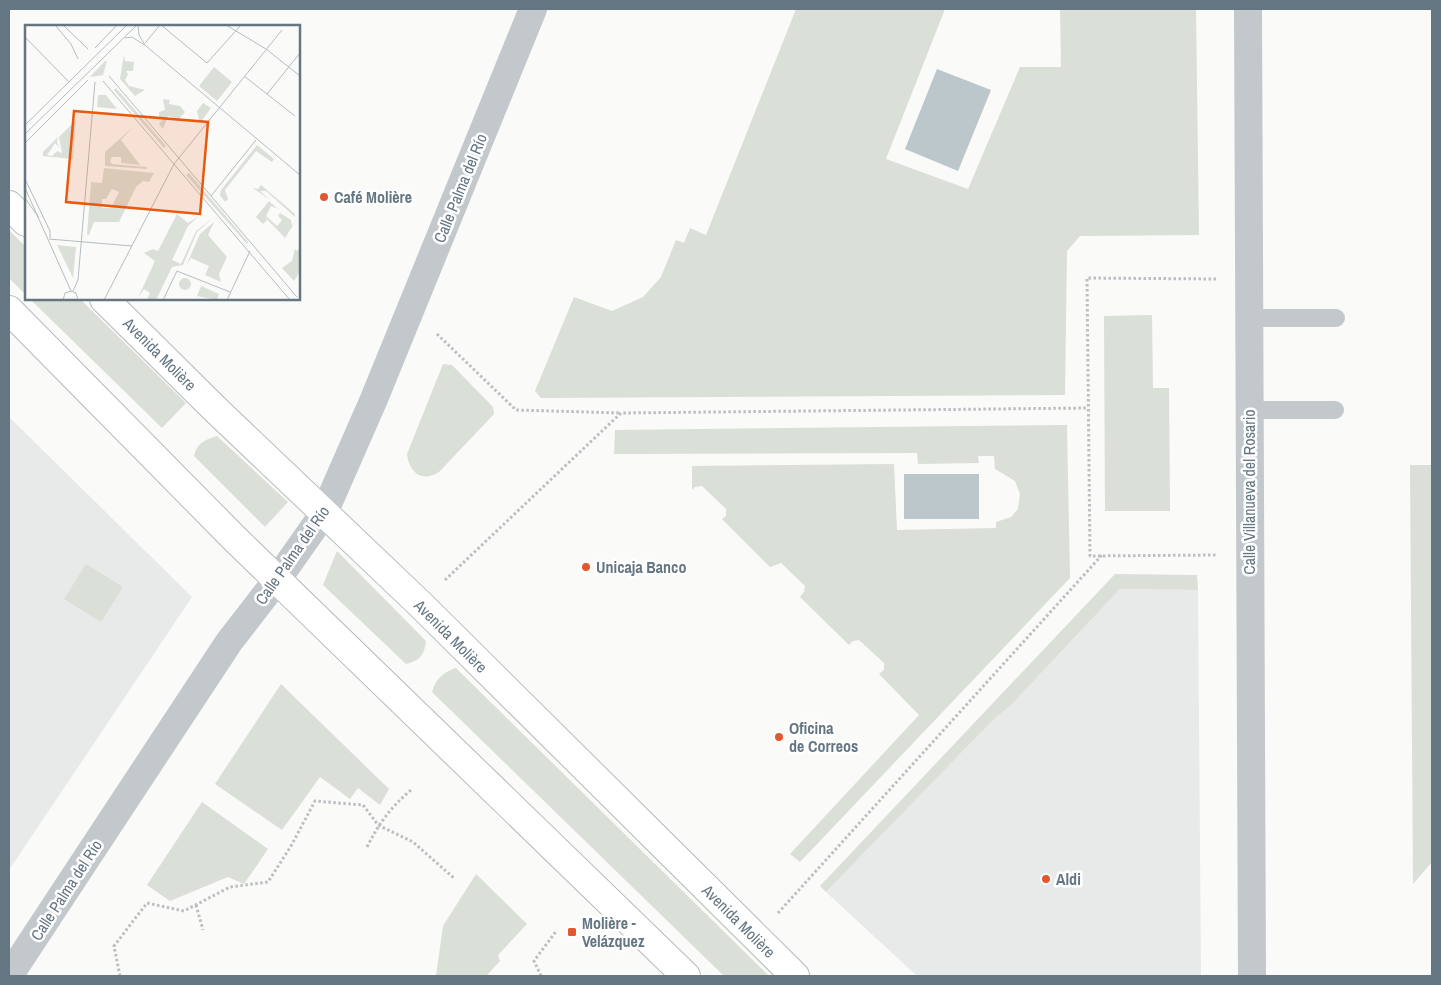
<svg xmlns="http://www.w3.org/2000/svg" width="1441" height="985" viewBox="0 0 1441 985" font-family="'Archivo Narrow',sans-serif">
	<style>
		.built { fill: #e8e9e9 }
		.green { fill: #dadfd7 }
		.water { fill: #bbc7cb }
		.lines { fill: none; stroke-linecap: round; stroke-linejoin: round }
		.primary-casing { stroke: #b5babe; stroke-width: 30 }
		.path { stroke: #bbbfc2; stroke-width: 3; stroke-dasharray: 2.5 2.5; stroke-linecap: butt }
		.service { stroke: #c3c8cc; stroke-width: 18 }
		.minor { stroke: #c3c8cc; stroke-width: 28 }
		.tertiary { stroke: #c3c8cc; stroke-width: 28 }
		.primary { stroke: #fff; stroke-width: 28 }
		.poi-dot { fill: #e4572e; stroke: #fff; stroke-width: 2 }
		.labels { text-anchor: middle; dominant-baseline: central; stroke-width: 5; stroke-linejoin: round; paint-order: stroke }
		.street-label { font-size: 16px; fill: #657683; stroke: #fff }
		.poi-label { font-size: 16px; font-weight: bold; fill: #657683; stroke: #fff; text-anchor: start }
		.inset-road { fill: none; stroke: #b5bdc2; stroke-width: 1 }
		.view { fill: #e8590c; fill-opacity: 0.15; stroke: #e8590c; stroke-width: 2.5 }
		.inset-edge { fill: none; stroke: #657683; stroke-width: 2.5 }
	</style>
	<rect width="100%" height="100%" fill="#fafaf8"/>
	<g class="built">
		<path d="M9,417L192,597L9,870Z"/>
		<path d="M1120,589L1198,590L1201,976H917L826,892L994,719L1011,705Z"/>
	</g>
	<g class="green">
		<path d="M796,9H945L886,159L968,189L1020,67H1061L1060,9H1196L1199,235L1080,236L1067,251L1065,395L541,398L535,391L574,297L612,311L643,297L661,277L676,240L684,243L690,228L706,235Z"/>
		<path d="M9,230L26,247V295L9,278Z"/>
		<path d="M30,299H80L186,403L162,428Z"/>
		<path d="M1152,315L1153,388H1169L1170,511H1105L1104,316Z"/>
		<path d="M443,364L452,365L493,407L494,414L439,472C421,483 409,472 407,454Z"/>
		<path d="M1067,425L1070,578L800,862L790,854L919,715L879,674L884,670V663L859,640L853,641L849,645L800,597L804,592L805,586L781,563L770,567L722,519L726,516V509L702,486L695,487L692,490V466L894,464L897,530L996,528V522L1011,517L1018,509L1020,494L1015,481L995,469L994,456H978L979,463L918,464L917,453L614,454L615,430Z"/>
		<path d="M217,436L288,502L265,527L194,456C197,443 204,440 217,436Z"/>
		<path d="M1410,465H1432V862L1413,884Z"/>
		<path d="M337,551L426,641C424,656 420,660 406,664L323,585Z"/>
		<path d="M86,564L123,587L101,622L64,599Z"/>
		<path d="M1115,574L1197,575L1198,590L1120,589L1011,705L994,719L826,892L820,886Z"/>
		<path d="M455,668H456L769,976H724L432,692C436,678 443,673 455,668Z"/>
		<path d="M281,684L389,789L380,805L358,788L350,799L320,777L282,830L215,784Z"/>
		<path d="M202,802L268,849L244,884L228,877L170,901L147,885Z"/>
		<path d="M476,874L527,924L498,955L500,961L488,974L489,976H436L443,926Z"/>
	</g>
	<g class="water">
		<path d="M937,69L991,90L958,171L905,149Z"/>
		<rect x="904" y="474" width="75" height="45"/>
	</g>
	<g class="lines">
		<defs>
			<g id="primary">
				<path d="M9,205L26,222"/>
				<path d="M104,299L215,409L420,604L795,976"/>
				<path d="M9,310L235,539L686,976"/>
			</g>
		</defs>
		<use href="#primary" class="primary-casing"/>
		<g class="path">
			<path d="M1216,279L1087,278L1090,556L1217,555"/>
			<path d="M437,334L516,410L621,413"/>
			<path d="M445,580L621,413L1088,408"/>
			<path d="M367,847C379,823 391,807 411,790"/>
			<path d="M196,905L203,930"/>
			<path d="M778,913L1102,555"/>
			<path d="M120,976L114,946L147,903L184,911L230,887L268,882L291,846L315,801L363,805L378,825L413,842L455,879"/>
			<path d="M541,976L534,961L557,930"/>
		</g>
		<g class="service">
			<path d="M1249,318H1336"/>
			<path d="M1249,410H1335"/>
		</g>
		<path class="minor" d="M9,976L229,642L277,580L324,513L374,399L533,9"/>
		<path class="tertiary" d="M1248,9L1252,976"/>
		<use href="#primary" class="primary"/>
	</g>
	<g class="poi-dot">
		<circle cx="324" cy="197" r="5"/>
		<circle cx="586" cy="567" r="5"/>
		<circle cx="779" cy="737" r="5"/>
		<circle cx="1046" cy="879" r="5"/>
		<rect x="567" y="927" width="10" height="10" rx="2.5"/>
	</g>
	<g class="labels">
		<g class="street-label">
			<text transform="translate(460 188) rotate(-68)">Calle Palma del Río</text>
			<text transform="translate(160 354) rotate(45)">Avenida Molière</text>
			<text transform="translate(1249 492) rotate(-90)">Calle Villanueva del Rosario</text>
			<text transform="translate(292 555) rotate(-55)">Calle Palma del Río</text>
			<text transform="translate(451 636) rotate(45)">Avenida Molière</text>
			<text transform="translate(66 890) rotate(-57)">Calle Palma del Río</text>
			<text transform="translate(739 921) rotate(45)">Avenida Molière</text>
		</g>
		<g class="poi-label">
			<text x="334" y="197">Café Molière</text>
			<text x="596" y="567">Unicaja Banco</text>
			<text x="789" y="728">Oficina<tspan x="789" dy="18">de Correos</tspan></text>
			<text x="1056" y="879">Aldi</text>
			<text x="582" y="923">Molière -<tspan x="582" dy="18">Velázquez</tspan></text>
		</g>
	</g>
	<g transform="translate(25 25)">
		<rect width="275" height="275" fill="#fafaf8"/>
		<path d="M99,30L100,36L109,37L108,46H101L103,49L100,55L104,61L120,65L110,71L95,54ZM82,36L78,50L65,52L80,36ZM189,42L207,57L192,76L174,61ZM91,63L141,121L139,123L89,65ZM73,70H81L92,84L72,82ZM138,74L145,75L144,79L155,81L160,87L154,94L143,91L138,104L134,99L138,94L134,93V87L140,85ZM178,78L186,83L175,98L172,86ZM51,95L48,134L18,131V127L33,112L32,117L35,123L30,118L22,130L27,131L32,126L37,128L34,112ZM108,102L96,115L115,140L96,138V132H87L85,136L87,139L122,142V144L80,141V127ZM232,120L249,134L247,137L231,126L200,165L203,174L200,177L195,170L196,165ZM79,143L129,148L124,157L118,156L111,162L94,197H69L64,210H62L66,157L77,158ZM87,164L94,167L86,183H77V174H81ZM164,148L223,217L222,219L161,150ZM236,160L270,189V192L241,166H235L245,175L228,163L233,164ZM244,176L253,184L246,181L241,191L252,201L257,195L253,191L255,188L266,195L267,201L275,189L260,213L238,190L242,195L238,199L231,192ZM152,189L163,198L174,191L163,201L147,235L156,239L171,206L187,194L172,207L158,240L147,242L131,275H122L125,268L119,264L113,273L130,236L119,228L128,224L133,226ZM189,197L183,210L202,232L194,249L196,257L180,250L184,241L166,233L161,241L175,209ZM32,220L51,222L48,253ZM275,223V246L269,256L257,243L267,236L270,224L272,226ZM154 259a6 6 0 1 1 12 0a6 6 0 1 1-12 0ZM176,261L194,269L192,275L172,271Z" fill="#dadfd7" fill-rule="evenodd"/>
		<path class="inset-road" d="M30,0L46,19L53,34M38,0L63,24M113,0L114,10L120,20M136,0L182,38L216,0M201,0L241,24L275,51M0,12L44,57M100,13L107,12L121,21L275,150M120,18L135,0M70,23L92,0M84,51L272,272M219,51L270,91M78,56L265,275M242,69L275,28M0,100L102,0M0,109L112,0M0,118L63,55M0,154L25,206V213M0,163L46,266M186,171L231,115M0,173L14,193M24,214L107,221M48,266L53,255L70,57M38,275L40,268L46,266L51,268L53,275M79,275L149,139L257,5M138,275L152,246L205,267M202,275L225,226"/>
		<path class="view" d="M49,86L183,97L175,189L41,177Z"/>
		<rect width="275" height="275" class="inset-edge"/>
	</g>
	<rect width="1441" height="985" fill="none" stroke="#657683" stroke-width="20"/>
</svg>
